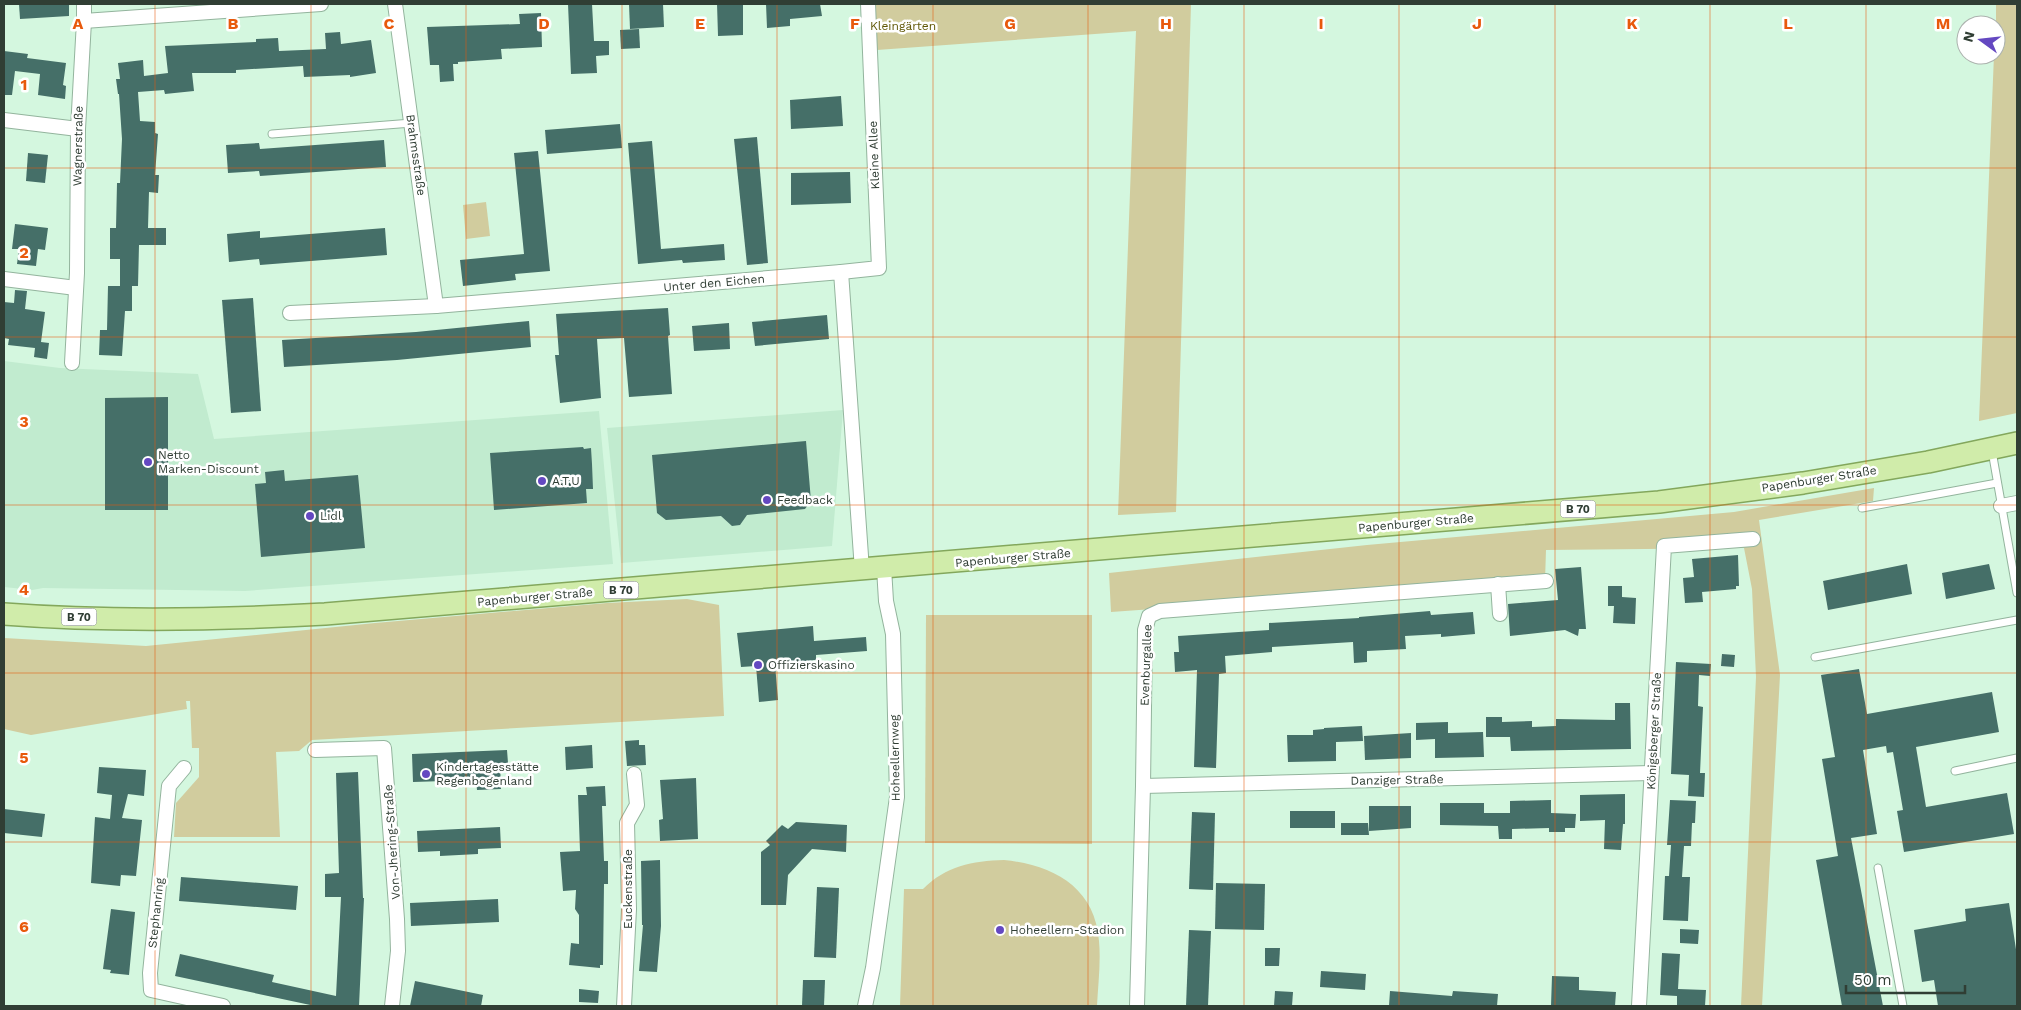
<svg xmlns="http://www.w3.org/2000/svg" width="2021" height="1010" viewBox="0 0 2021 1010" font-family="'Work Sans',sans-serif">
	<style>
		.built { fill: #c1ebcf }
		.green { fill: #d1cc9e }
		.building { fill: #456f68 }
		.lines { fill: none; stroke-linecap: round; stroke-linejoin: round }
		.lane-casing { stroke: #93b49d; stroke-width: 9 }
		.street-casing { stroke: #93b49d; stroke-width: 16 }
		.primary-casing { stroke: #83a75c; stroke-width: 24 }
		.lane { stroke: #fff; stroke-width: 7 }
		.street { stroke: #fff; stroke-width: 14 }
		.primary { stroke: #d0ecaa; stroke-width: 21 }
		.grid { fill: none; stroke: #e8590c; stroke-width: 1; stroke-opacity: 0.55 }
		.poi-dot { fill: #6448c1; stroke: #fff; stroke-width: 2 }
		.labels { text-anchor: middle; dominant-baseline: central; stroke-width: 5; stroke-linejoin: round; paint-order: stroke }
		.shield { fill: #fff; stroke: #6e7871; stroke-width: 1 }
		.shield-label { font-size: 11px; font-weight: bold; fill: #303e34 }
		.park-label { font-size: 12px; fill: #615807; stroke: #fff }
		.street-label { font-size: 12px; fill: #303e34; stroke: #fff }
		.poi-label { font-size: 12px; fill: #303e34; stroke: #fff; text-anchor: start }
		.grid-label { font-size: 16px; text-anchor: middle; font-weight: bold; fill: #e8590c; stroke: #fff; stroke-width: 5; stroke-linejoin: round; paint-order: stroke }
	</style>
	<rect width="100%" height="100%" fill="#d4f7df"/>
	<g class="built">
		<path d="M4,361L60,368L198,374L214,439L599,411L613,564L245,591L43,588L32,590L4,587Z"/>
		<path d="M843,410L832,546L621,563L607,428Z"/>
	</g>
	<g class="green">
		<path d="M875,4H1191L1176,512L1118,515L1136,31L877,50Z"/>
		<path d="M1996,4H2017V413L1979,421L1994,55H1996Z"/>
		<path d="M486,202L490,236L466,239L463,205Z"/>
		<path d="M1874,488L1873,501L1759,520L1780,675L1762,1006H1741L1756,677L1752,589L1744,548L1546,550L1545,581L1111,612L1109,573L1367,545L1734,512Z"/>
		<path d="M687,599L719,605L724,716L312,740L299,751L276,752L280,837H174L176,803L199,777V748H192L190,701H186L187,709L31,735L4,729V638L146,646L375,623L607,603Z"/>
		<path d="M926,615H1092V844L925,843Z"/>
		<path d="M1004,860C1053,865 1095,887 1099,941C1101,962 1098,985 1097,1006H900L904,889H923C946,866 972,861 1004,860Z"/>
	</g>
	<g class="building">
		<path d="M19,4H69V16L20,19Z"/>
		<path d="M568,4H592L594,41H609V55L596,56L597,73L571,74Z"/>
		<path d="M629,4H663L664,27L630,29Z"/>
		<path d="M717,4H743V35L718,36Z"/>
		<path d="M766,4H820L822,16L790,19V26L767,28Z"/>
		<path d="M541,13L542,47L501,49L502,59L458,62V64H453L454,81L440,82L439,65H430L427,27L520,24L519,14Z"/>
		<path d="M639,29L640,48L621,49L620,30Z"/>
		<path d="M340,32L341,44L371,40L376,73L350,77V75L304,77L303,66L236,70V73H192L194,91L165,94L164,90L138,92L140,121L155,122V133L158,134L155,175H159L158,193L149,192L148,228H166V245H139L138,286H132V311H125L122,356L99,355L100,330H107L108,286H120V259H110V228H116L117,183H120L122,139L119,94H118L116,79H120L118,63L143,60L144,76L168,73L165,46L256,42V39L278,38L279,51L326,49L325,33Z"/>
		<path d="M4,51L28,54L27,58L66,63L63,85L66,86L65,99L38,95L40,74L15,71L12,95H4Z"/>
		<path d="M841,96L843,126L791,129L790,100Z"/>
		<path d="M620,124L622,148L547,154L545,130Z"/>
		<path d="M757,137L768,263L747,265L734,139Z"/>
		<path d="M384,140L386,167L260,176L259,171L228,173L226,145L259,143L260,149Z"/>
		<path d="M652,141L661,249L724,244L725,260L683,263L682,260L638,264L628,143Z"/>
		<path d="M538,151L550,271L515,274L516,280L463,286L460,260L524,254L514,153Z"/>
		<path d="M28,153L48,155L45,183L26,181Z"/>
		<path d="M850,172L851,203L791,205V173Z"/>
		<path d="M15,224L48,228L45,250L38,249L36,266L17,264L19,249H12Z"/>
		<path d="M385,228L387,255L260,265L259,259L229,262L227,234L260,231V238Z"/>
		<path d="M15,290L27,291L25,309L45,312L41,342L49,343L47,359L34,357L35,348L8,345L9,339L4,338V302L14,303Z"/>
		<path d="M253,298L261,411L231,413L222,300Z"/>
		<path d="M668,308L670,335L668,336L672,394L629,397L624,338L597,339L601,398L560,403L555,355H559L556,314Z"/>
		<path d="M827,315L829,339L755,346L752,322Z"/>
		<path d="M529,321L531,347L397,360L284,367L282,340L416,332Z"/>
		<path d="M729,323L730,349L694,351L692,326Z"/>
		<path d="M168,397V510H105V398Z"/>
		<path d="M806,441L811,501L805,509L747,515L740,525L732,526L721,516L666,520L657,513L652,455Z"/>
		<path d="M583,447L584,449L591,448L592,464L593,489H586L587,503L494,510L490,453Z"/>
		<path d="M284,470L285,481L358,475L365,548L261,557L255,484L266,483L265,472Z"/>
		<path d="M1738,555L1739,586H1736V589L1702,592L1703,602L1685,603L1683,578L1694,577L1692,559Z"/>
		<path d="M1907,564L1912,594L1828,610L1823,581Z"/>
		<path d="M1989,564L1995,589L1946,599L1942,573Z"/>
		<path d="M1581,567L1586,629H1579L1578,636L1565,630L1510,636L1508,604L1558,600L1555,569Z"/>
		<path d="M1608,586H1622V597L1636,598L1635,624L1613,623L1614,606H1608Z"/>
		<path d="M1430,611L1431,615L1473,612L1475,634L1441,637V634L1405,636L1406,649L1367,651V662L1354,663L1353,642L1272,647V652L1225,656L1226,673L1219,674L1216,768L1194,767L1197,670L1175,672L1174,652H1179L1178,636L1269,630V623L1359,618V617Z"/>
		<path d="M813,626L814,641L866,637L867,651L816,655V660L775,664L778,700L759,702L756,666L741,667L737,633Z"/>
		<path d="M1722,654L1735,655L1734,667L1721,666Z"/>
		<path d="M1676,662L1711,664L1710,676L1699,675L1698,706L1703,707L1700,773H1705L1704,797L1688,796L1689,775L1671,774Z"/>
		<path d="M1859,669L1867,714L1992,692L1999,732L1916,747L1926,807L2007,793L2014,834L1904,852L1897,811L1903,810L1893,752L1887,753L1886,746L1863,750L1877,834L1851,838L1883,1006H1842L1816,860L1838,856L1822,759L1835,757L1821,675Z"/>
		<path d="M1615,703H1630L1631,749L1511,751L1510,737H1486V717H1502V722L1532,721V727L1556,726V719L1615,720Z"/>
		<path d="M1448,722V733L1483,732L1484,757L1435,758V739L1416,740V723Z"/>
		<path d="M1362,726L1363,741L1336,742V761L1288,762L1287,735H1313V730L1324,729V728Z"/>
		<path d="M1411,733V758L1365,760L1364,736Z"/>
		<path d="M639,740V745H645L646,765L627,766L625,741Z"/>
		<path d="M592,745L593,768L566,770L565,747Z"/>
		<path d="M507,750L508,763H500L501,789L477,790L476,780L413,782L412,754Z"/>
		<path d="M99,767L146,770L144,796L128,794L122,818L142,820L136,876L121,875L120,886L91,883L95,817L110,819L112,795L97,793Z"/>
		<path d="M358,772L363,898H364L359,1006H315L175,976L180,954L274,975L272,982L336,996L341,897H325V874L339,873L336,773Z"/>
		<path d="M696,778L698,839L660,841L659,820L663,819L660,780Z"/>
		<path d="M605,786L606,806H602L604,861H608V884H604L603,965H600V968L569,965L571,943L579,944V915L575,909L576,890L563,891L560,852L580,851L578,795H587L586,787Z"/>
		<path d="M1625,794V824H1623L1621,850L1604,849L1605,820L1580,821V795Z"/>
		<path d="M1551,800V813L1576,814L1575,828H1565V832H1549V828L1512,829V839H1499L1498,826L1440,825V803H1484V813H1510V801Z"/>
		<path d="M1670,800L1696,801L1695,823H1692L1691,846H1684L1682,877H1690L1688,921L1663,920L1665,876H1669L1671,845H1667Z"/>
		<path d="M1369,806H1411V828L1369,831Z"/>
		<path d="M4,809L45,814L42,837L4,833Z"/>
		<rect x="1290" y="811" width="45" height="17"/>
		<path d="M1192,812L1215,813L1213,890L1189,889Z"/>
		<path d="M796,822L847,825L846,852L812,849L788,875L786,905H761V852L770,845L766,841L782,825L788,829Z"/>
		<path d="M1341,823H1368L1369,835H1341Z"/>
		<path d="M500,827L501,848L478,849V854L440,856V851L418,852L417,831Z"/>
		<path d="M660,860L661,926L657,972L639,971L643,925H642L641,861Z"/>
		<path d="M181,877L298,886L296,910L179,901Z"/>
		<path d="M1216,883L1265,884L1264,930L1215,929Z"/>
		<path d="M817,887L839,888L836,958L814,957Z"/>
		<path d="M498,899L499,922L411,926L410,903Z"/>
		<path d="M2009,903L2017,956V1006H1938L1934,980L1922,982L1914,930L1966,921L1965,909Z"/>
		<path d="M111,909L135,912L129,975L110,973L111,970L103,969Z"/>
		<path d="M1680,929L1699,930L1698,944L1680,943Z"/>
		<path d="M1189,930L1211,931L1208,1006H1186Z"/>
		<path d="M1265,948H1280L1279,966H1265Z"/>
		<path d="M1662,953L1680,954L1678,989L1706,990L1705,1006H1677V996L1660,995Z"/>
		<path d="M1321,971L1366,974L1365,990L1320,987Z"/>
		<path d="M1552,976L1579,977V990L1616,992L1615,1006H1551Z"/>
		<path d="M803,980H825L824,1006H802Z"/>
		<path d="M415,981L483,995L481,1006H410Z"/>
		<path d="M579,989L599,991L598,1003L579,1002Z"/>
		<path d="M1275,991L1293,992L1292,1006H1274Z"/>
		<path d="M1390,991L1452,996L1453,991L1498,994L1497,1006H1389Z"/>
	</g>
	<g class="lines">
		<defs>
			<g id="lane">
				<path d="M272,134L412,123"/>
				<path d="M1992,451L2017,593"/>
				<path d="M1862,508L1997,483"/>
				<path d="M1815,657L2017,620"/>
				<path d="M1955,771L2017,758"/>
				<path d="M1878,868L1903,1006"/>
			</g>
			<g id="street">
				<path d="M395,4L436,306"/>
				<path d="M84,21L321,4"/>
				<path d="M4,120L78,129"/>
				<path d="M841,272L879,268L868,4"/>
				<path d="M4,279L76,288"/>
				<path d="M290,313L436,306L841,272L862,570"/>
				<path d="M72,363L77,273L78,129L84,21V4"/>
				<path d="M2001,506L2017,503"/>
				<path d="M1498,584L1500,614"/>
				<path d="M315,750L384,748L397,919L398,951L392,1006"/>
				<path d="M184,768L169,786L150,973L151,990L223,1006"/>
				<path d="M1143,786L1651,773"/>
				<path d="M624,1006L629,909L627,823L637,805L634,774"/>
				<path d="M865,1006L873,968L897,797L893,634L886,601L884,568"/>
				<path d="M1137,1006L1143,786L1145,630L1149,616L1160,611L1546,581"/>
				<path d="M1639,1006L1664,546L1753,539"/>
			</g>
			<path id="primary" d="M4,614C110,622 218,620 325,614L1659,502L1803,483L1928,462L2017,443"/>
		</defs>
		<use href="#lane" class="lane-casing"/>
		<use href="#street" class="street-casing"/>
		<use href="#primary" class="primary-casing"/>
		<use href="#lane" class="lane"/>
		<use href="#street" class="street"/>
		<use href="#primary" class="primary"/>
	</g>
	<path class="grid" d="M155,4V1006M311,4V1006M466,4V1006M622,4V1006M777,4V1006M933,4V1006M1088,4V1006M1244,4V1006M1399,4V1006M1555,4V1006M1710,4V1006M1866,4V1006M4,168H2017M4,337H2017M4,505H2017M4,673H2017M4,842H2017"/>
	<g class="poi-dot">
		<circle cx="148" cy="462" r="5"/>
		<circle cx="542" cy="481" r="5"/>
		<circle cx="767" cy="500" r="5"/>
		<circle cx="310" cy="516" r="5"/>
		<circle cx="758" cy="665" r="5"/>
		<circle cx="426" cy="774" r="5"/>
		<circle cx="1000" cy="930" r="5"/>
	</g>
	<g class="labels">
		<g class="shield">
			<rect x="1560.5" y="500.5" width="35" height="17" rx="4"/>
			<rect x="603.5" y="581.5" width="35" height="17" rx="4"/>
			<rect x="61.5" y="608.5" width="35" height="17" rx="4"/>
		</g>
		<g class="shield-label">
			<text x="1578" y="509">B 70</text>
			<text x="621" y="590">B 70</text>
			<text x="79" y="617">B 70</text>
		</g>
		<g class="park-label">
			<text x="903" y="26">Kleingärten</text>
		</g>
		<g class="street-label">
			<text transform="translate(78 146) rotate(-89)">Wagnerstraße</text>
			<text transform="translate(416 155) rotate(82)">Brahmsstraße</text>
			<text transform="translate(874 155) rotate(-92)">Kleine Allee</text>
			<text transform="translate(714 283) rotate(-5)">Unter den Eichen</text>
			<text transform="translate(1819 479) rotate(-9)">Papenburger Straße</text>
			<text transform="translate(1416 523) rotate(-5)">Papenburger Straße</text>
			<text transform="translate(1013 558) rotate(-5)">Papenburger Straße</text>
			<text transform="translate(535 597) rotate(-5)">Papenburger Straße</text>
			<text transform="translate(1146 665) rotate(-88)">Evenburgallee</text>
			<text transform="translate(1654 731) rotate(-87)">Königsberger Straße</text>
			<text transform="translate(895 758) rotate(-91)">Hoheellernweg</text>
			<text transform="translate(1397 780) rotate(-1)">Danziger Straße</text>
			<text transform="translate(392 842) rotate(-94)">Von-Jhering-Straße</text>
			<text transform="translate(628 889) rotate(-90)">Euckenstraße</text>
			<text transform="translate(156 913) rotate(-84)">Stephanring</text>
		</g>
		<g class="poi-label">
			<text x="158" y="455">Netto<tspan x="158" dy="14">Marken-Discount</tspan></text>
			<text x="552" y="481">A.T.U</text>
			<text x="777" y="500">Feedback</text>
			<text x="320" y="516">Lidl</text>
			<text x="768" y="665">Offizierskasino</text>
			<text x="436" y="767">Kindertagesstätte<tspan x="436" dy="14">Regenbogenland</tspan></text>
			<text x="1010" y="930">Hoheellern-Stadion</text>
		</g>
	</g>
	<g class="grid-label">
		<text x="78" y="29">A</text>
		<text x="233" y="29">B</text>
		<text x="389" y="29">C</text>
		<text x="544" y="29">D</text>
		<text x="700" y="29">E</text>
		<text x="855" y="29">F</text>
		<text x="1010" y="29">G</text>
		<text x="1166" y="29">H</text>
		<text x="1321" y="29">I</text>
		<text x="1477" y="29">J</text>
		<text x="1632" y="29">K</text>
		<text x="1788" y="29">L</text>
		<text x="1943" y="29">M</text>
		<text x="24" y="90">1</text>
		<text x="24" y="258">2</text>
		<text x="24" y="427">3</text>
		<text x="24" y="595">4</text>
		<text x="24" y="763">5</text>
		<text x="24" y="932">6</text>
	</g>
	<rect width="2021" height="1010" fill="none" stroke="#303e34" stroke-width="10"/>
	<g transform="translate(1981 40) rotate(285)"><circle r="24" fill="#ffffff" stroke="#acb2ae"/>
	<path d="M0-4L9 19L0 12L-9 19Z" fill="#6448c1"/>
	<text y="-8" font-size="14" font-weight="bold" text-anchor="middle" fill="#303e34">N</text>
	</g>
	<path d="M1846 985v8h119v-8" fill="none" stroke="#303e34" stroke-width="2.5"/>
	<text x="1854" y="985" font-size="15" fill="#303e34" stroke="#ffffff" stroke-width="4" paint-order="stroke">50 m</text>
</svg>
